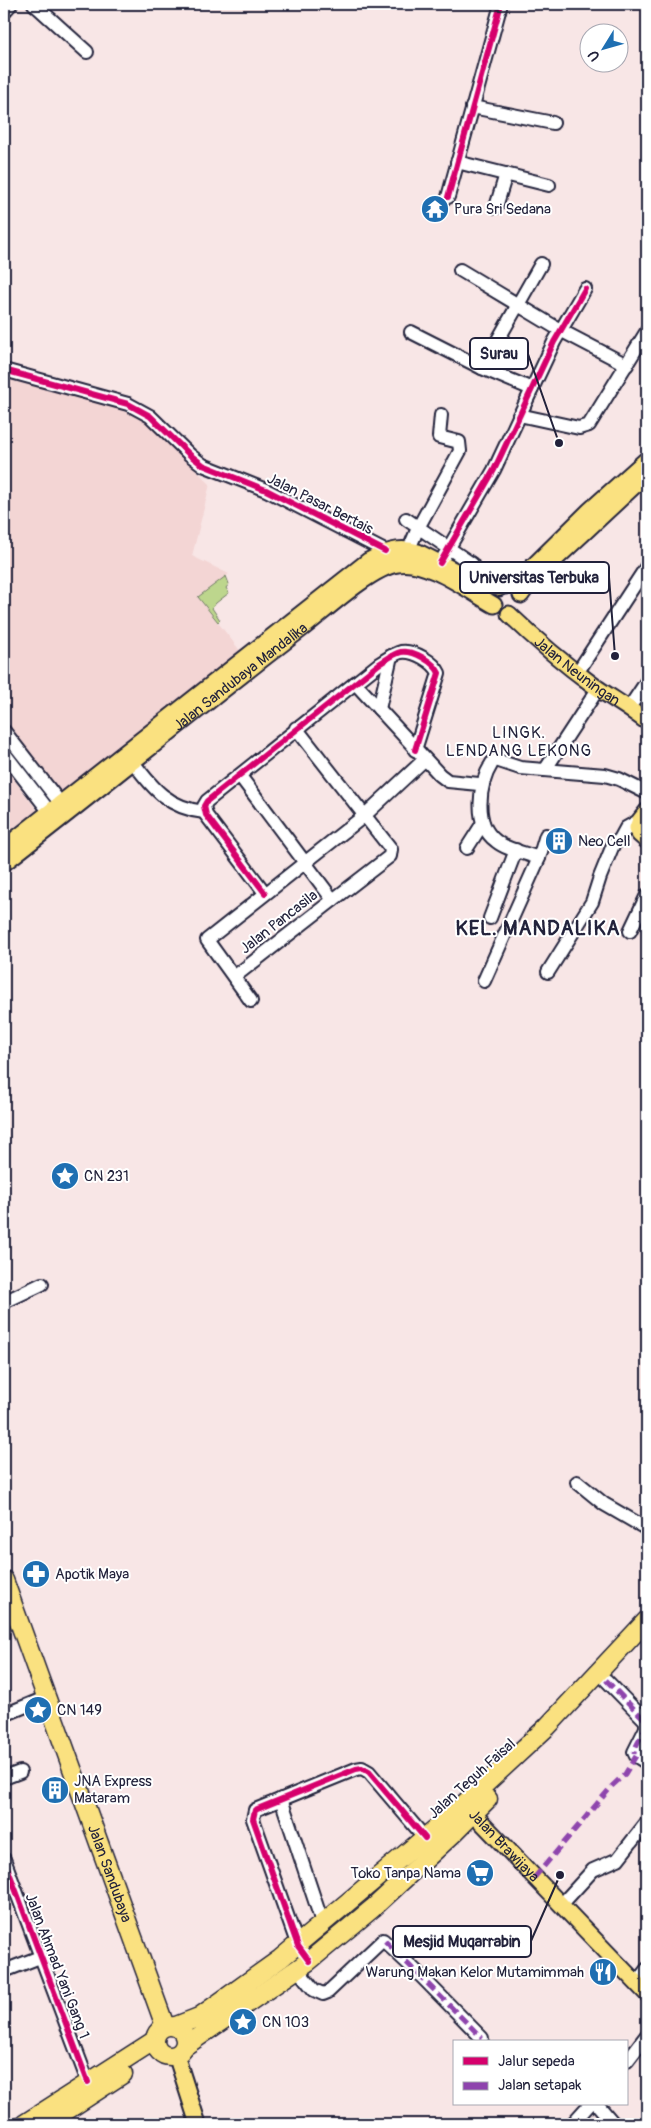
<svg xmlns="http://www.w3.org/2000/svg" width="651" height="2128" viewBox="0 0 651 2128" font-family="Pangolin,sans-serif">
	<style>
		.built { fill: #f3d5d4 }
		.green { fill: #bdd68d; stroke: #707c64 }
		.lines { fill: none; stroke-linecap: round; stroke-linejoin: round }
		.minor-casing { stroke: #22223b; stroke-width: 16 }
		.major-casing { stroke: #22223b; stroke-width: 19 }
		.highway-casing { stroke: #22223b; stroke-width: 21 }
		.minor { stroke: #fff; stroke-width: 12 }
		.major { stroke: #fae180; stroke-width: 15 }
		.highway { stroke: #fae180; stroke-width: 18 }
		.quiet { stroke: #8e44ad; stroke-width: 5; stroke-dasharray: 10 5; stroke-linecap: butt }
		.cycleway-casing { stroke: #fff; stroke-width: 9 }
		.cycleway { stroke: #d6006c; stroke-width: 6 }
		.labels { text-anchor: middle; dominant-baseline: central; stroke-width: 4; stroke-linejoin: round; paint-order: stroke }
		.poi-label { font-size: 15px; fill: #22223b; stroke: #fff; text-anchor: start }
		.street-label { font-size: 15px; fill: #22223b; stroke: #fff }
		.neighbourhood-label { font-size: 16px; letter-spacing: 1px; fill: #22223b; stroke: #fff }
		.district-label { font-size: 20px; font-weight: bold; letter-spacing: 1px; fill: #22223b; stroke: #fff }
		.leader { fill: none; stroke: #22223b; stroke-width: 2 }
		.callout-dot { fill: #22223b; stroke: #fff; stroke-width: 2 }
		.callout { fill: #fff; stroke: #22223b; stroke-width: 2 }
		.callout-label { font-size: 16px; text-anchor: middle; font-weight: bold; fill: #22223b }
	</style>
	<rect width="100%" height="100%" fill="#f8e6e6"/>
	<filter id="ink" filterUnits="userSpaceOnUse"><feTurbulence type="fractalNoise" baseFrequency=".02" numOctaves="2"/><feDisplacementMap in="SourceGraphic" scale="10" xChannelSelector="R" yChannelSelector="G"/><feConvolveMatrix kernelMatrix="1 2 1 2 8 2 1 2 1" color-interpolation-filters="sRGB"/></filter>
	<g filter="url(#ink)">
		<g class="built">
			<path d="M4,378L122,410L150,424L210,484L192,556L229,574L198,597L241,652L59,794L4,722Z"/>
			<path d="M4,766L39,813L4,840Z"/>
		</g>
		<path class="green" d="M226,576L229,584L226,588L229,593L216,603L212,608L220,620L218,622L198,597Z"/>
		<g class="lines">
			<defs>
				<g id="minor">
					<path d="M34,4L87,52"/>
					<path d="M4,12L11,4"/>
					<path d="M472,107L553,123"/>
					<path d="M457,162L549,185"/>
					<path d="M448,197L501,4"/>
					<path d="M496,207L506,174"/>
					<path d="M460,270L560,330L627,365"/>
					<path d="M411,332L482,368L532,389"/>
					<path d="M482,368L541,264"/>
					<path d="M4,370L128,404L150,416L190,455L203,465L266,490L385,551"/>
					<path d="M519,415L579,428L589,425L647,331"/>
					<path d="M406,519L472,564"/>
					<path d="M409,549L418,528L460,451L459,442L439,437L441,415"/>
					<path d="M440,563L494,470L554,342L585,289"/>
					<path d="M577,673L647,566"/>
					<path d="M355,683L440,775L448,781L479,784"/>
					<path d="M629,708L647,681"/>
					<path d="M379,709L391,656"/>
					<path d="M296,728L391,849L390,856L333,900"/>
					<path d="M4,731L65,809"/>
					<path d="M4,753L56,820"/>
					<path d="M133,762C153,789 169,808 204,812"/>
					<path d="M545,770L598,689"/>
					<path d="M467,848L483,823"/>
					<path d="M539,858C525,853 507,850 496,841C473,824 479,784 492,763L496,760L520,768L605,775L619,779L647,793"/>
					<path d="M265,893L206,815L204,806L207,801L379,664C386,660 393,654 401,652C414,650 434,662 439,673L415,750"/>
					<path d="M490,918L516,850"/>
					<path d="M630,931L647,895"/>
					<path d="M548,972L592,902L600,877L613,845L620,839L626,828L640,820"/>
					<path d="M234,977L333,900L240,776"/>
					<path d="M484,981L539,858L546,835"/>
					<path d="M251,1001L207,940L364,816L424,760"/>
					<path d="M4,1302L42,1284"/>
					<path d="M577,1482L604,1504L647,1529"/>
					<path d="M606,1680L646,1721V1728L634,1752L636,1756L647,1763"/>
					<path d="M4,1715L45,1698"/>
					<path d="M4,1778L20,1772"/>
					<path d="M281,1799L323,1925"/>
					<path d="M4,1859L88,2082"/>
					<path d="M561,1905L593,1870L618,1859L647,1822"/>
					<path d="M309,1961L298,1946L253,1819L255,1810L356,1769L362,1768L369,1772L425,1838"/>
					<path d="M297,1969L314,1990L323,1994L328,1992L383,1940L415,1970L482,2038"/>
					<path d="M4,1971L40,1957"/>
					<path d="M636,1983L647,1969"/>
					<path d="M627,2061L647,2035"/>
					<path d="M597,2104L614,2124"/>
					<path d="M572,2124L590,2104"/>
				</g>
				<g id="major">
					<path d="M505,586L525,574L590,510L647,459"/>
					<path d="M521,595L529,584L647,474"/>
					<path id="s1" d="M509,614C536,640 563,663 593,685C611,698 630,708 647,722"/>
					<path d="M647,811L640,820L637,828L639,834L647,841"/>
					<path d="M4,848L368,561C385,552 398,546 418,552L477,582L499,588"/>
					<path id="s2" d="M4,863C105,785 203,704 304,627C326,610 372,567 398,564C427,559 469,591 494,605"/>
					<path id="s3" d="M466,1806L647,1994"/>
					<path d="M176,2055L198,2124"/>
				</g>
				<g id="highway">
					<path id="s4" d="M4,1580L165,2026"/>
					<circle cx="170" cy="2041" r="15"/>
					<path d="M176,2026L199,2017L280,1959L453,1814L547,1727L647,1620"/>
					<path d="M185,2046L309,1961L373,1908L455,1832L488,1799"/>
					<path d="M24,2124L155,2040"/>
					<path d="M46,2124L123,2074"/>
				</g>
			</defs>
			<use href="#minor" class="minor-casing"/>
			<use href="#major" class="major-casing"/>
			<use href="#highway" class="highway-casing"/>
			<use href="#minor" class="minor"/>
			<use href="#major" class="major"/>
			<use href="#highway" class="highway"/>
			<g class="quiet">
				<path d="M606,1680L646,1721C647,1733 635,1742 634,1754"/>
				<path d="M534,1878L612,1786L625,1774L636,1756"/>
				<path d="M385,1941L482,2038"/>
			</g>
			<defs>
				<g id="cycleway">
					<path d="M448,197L501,4"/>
					<path d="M4,370L128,404L150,416L190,455L203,465L266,490L385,551"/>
					<path d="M440,563L494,470L554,342L585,289"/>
					<path d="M265,893L206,815L204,806L207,801L379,664C386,660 393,654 401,652C414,650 434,662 439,673L415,750"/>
					<path d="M4,1859L88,2082"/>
					<path d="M309,1961L298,1946L253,1819L255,1810L356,1769L362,1768L369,1772L425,1838"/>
				</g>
			</defs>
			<use href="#cycleway" class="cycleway-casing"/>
			<use href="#cycleway" class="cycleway"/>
		</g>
	</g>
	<defs>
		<symbol id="temple-disc" viewBox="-11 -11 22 22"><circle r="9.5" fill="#1f6fb2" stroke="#fff"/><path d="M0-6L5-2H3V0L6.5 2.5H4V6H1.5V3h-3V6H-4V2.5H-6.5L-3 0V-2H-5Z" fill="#fff"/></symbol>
		<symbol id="building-disc" viewBox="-11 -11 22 22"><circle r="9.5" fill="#1f6fb2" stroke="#fff"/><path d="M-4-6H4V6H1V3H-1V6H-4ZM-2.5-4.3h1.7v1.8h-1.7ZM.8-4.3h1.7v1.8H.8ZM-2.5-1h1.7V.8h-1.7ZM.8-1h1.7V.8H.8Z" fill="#fff"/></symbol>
		<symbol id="sight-disc" viewBox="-11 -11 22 22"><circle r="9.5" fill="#1f6fb2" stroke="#fff"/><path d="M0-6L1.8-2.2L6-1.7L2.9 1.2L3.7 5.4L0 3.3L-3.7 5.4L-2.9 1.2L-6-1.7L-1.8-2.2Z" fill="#fff"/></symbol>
		<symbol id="pharmacy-disc" viewBox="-11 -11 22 22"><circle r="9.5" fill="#1f6fb2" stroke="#fff"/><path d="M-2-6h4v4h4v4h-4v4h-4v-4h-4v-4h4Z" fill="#fff"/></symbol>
		<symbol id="supermarket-disc" viewBox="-11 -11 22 22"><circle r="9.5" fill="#1f6fb2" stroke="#fff"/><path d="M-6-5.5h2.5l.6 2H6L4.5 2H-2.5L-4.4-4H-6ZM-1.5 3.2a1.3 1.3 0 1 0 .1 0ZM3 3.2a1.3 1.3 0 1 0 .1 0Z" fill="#fff"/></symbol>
		<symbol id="restaurant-disc" viewBox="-11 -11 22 22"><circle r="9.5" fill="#1f6fb2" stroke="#fff"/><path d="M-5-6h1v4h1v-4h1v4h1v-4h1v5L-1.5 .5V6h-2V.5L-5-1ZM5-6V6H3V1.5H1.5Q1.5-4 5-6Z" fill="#fff"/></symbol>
	</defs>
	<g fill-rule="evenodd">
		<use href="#temple-disc" x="419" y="193" width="32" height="32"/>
		<use href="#building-disc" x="543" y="825" width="32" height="32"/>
		<use href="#sight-disc" x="49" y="1160" width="32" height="32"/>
		<use href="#pharmacy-disc" x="20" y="1558" width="32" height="32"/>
		<use href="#sight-disc" x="22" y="1694" width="32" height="32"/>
		<use href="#building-disc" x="39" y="1774" width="32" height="32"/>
		<use href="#supermarket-disc" x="464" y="1857" width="32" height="32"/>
		<use href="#restaurant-disc" x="587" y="1956" width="32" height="32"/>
		<use href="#sight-disc" x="227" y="2006" width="32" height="32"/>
	</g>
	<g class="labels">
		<g class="poi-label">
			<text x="454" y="209">Pura Sri Sedana</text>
			<text x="578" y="841">Neo Cell</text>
			<text x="84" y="1176">CN 231</text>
			<text x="55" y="1574">Apotik Maya</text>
			<text x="57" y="1710">CN 149</text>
			<text x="74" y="1781">JNA Express<tspan x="74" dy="17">Mataram</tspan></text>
			<text x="461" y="1873" text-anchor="end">Toko Tanpa Nama</text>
			<text x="584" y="1972" text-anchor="end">Warung Makan Kelor Mutamimmah</text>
			<text x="262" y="2022">CN 103</text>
		</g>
		<g class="street-label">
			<text transform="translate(320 504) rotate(27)">Jalan Pasar Bertais</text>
			<text stroke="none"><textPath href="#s1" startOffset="89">Jalan Neuningan</textPath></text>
			<text stroke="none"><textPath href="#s2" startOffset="301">Jalan Sandubaya Mandalika</textPath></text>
			<text transform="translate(279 922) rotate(-38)">Jalan Pancasila</text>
			<text transform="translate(472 1779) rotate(-42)">Jalan Teguh Faisal</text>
			<text stroke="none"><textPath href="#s3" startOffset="55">Jalan Brawijaya</textPath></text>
			<text stroke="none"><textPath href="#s4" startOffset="312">Jalan Sandubaya</textPath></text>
			<text transform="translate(57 1966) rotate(69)">Jalan Ahmad Yani Gang 1</text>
		</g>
		<g class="neighbourhood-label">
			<text x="519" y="733">LINGK.<tspan x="519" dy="18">LENDANG LEKONG</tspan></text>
		</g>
		<g class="district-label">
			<text x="538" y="928">KEL. MANDALIKA</text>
		</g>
	</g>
	<path class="leader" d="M559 443L528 354M615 656L609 577M560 1875L531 1941"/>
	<g class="callout-dot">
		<circle cx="559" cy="443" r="5"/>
		<circle cx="615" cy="656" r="5"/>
		<circle cx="560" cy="1875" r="5"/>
	</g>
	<g class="callout">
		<rect x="470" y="338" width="58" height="31" rx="5"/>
		<rect x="460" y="562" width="149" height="31" rx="5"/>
		<rect x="393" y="1926" width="138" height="31" rx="5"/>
	</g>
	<g class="callout-label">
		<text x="499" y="359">Surau</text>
		<text x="534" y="583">Universitas Terbuka</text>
		<text x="462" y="1947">Mesjid Muqarrabin</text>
	</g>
	<rect width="651" height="2128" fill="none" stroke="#fff" stroke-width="20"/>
	<rect x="10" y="10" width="631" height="2108" fill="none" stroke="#22223b" stroke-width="2" filter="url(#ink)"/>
	<rect x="453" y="2040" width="175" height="65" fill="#ffffff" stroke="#a7a7b1"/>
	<rect x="463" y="2057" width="25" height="8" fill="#d6006c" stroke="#a7a7b1"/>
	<text x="498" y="2066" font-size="15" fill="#22223b">Jalur sepeda</text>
	<rect x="463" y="2082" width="25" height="8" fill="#8e44ad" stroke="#a7a7b1"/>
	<text x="498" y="2090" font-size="15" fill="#22223b">Jalan setapak</text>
	<g transform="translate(604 48) rotate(233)"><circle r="24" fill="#ffffff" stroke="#a7a7b1"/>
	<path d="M0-4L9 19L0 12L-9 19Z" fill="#1f6fb2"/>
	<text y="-8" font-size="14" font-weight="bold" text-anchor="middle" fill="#22223b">U</text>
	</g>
</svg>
